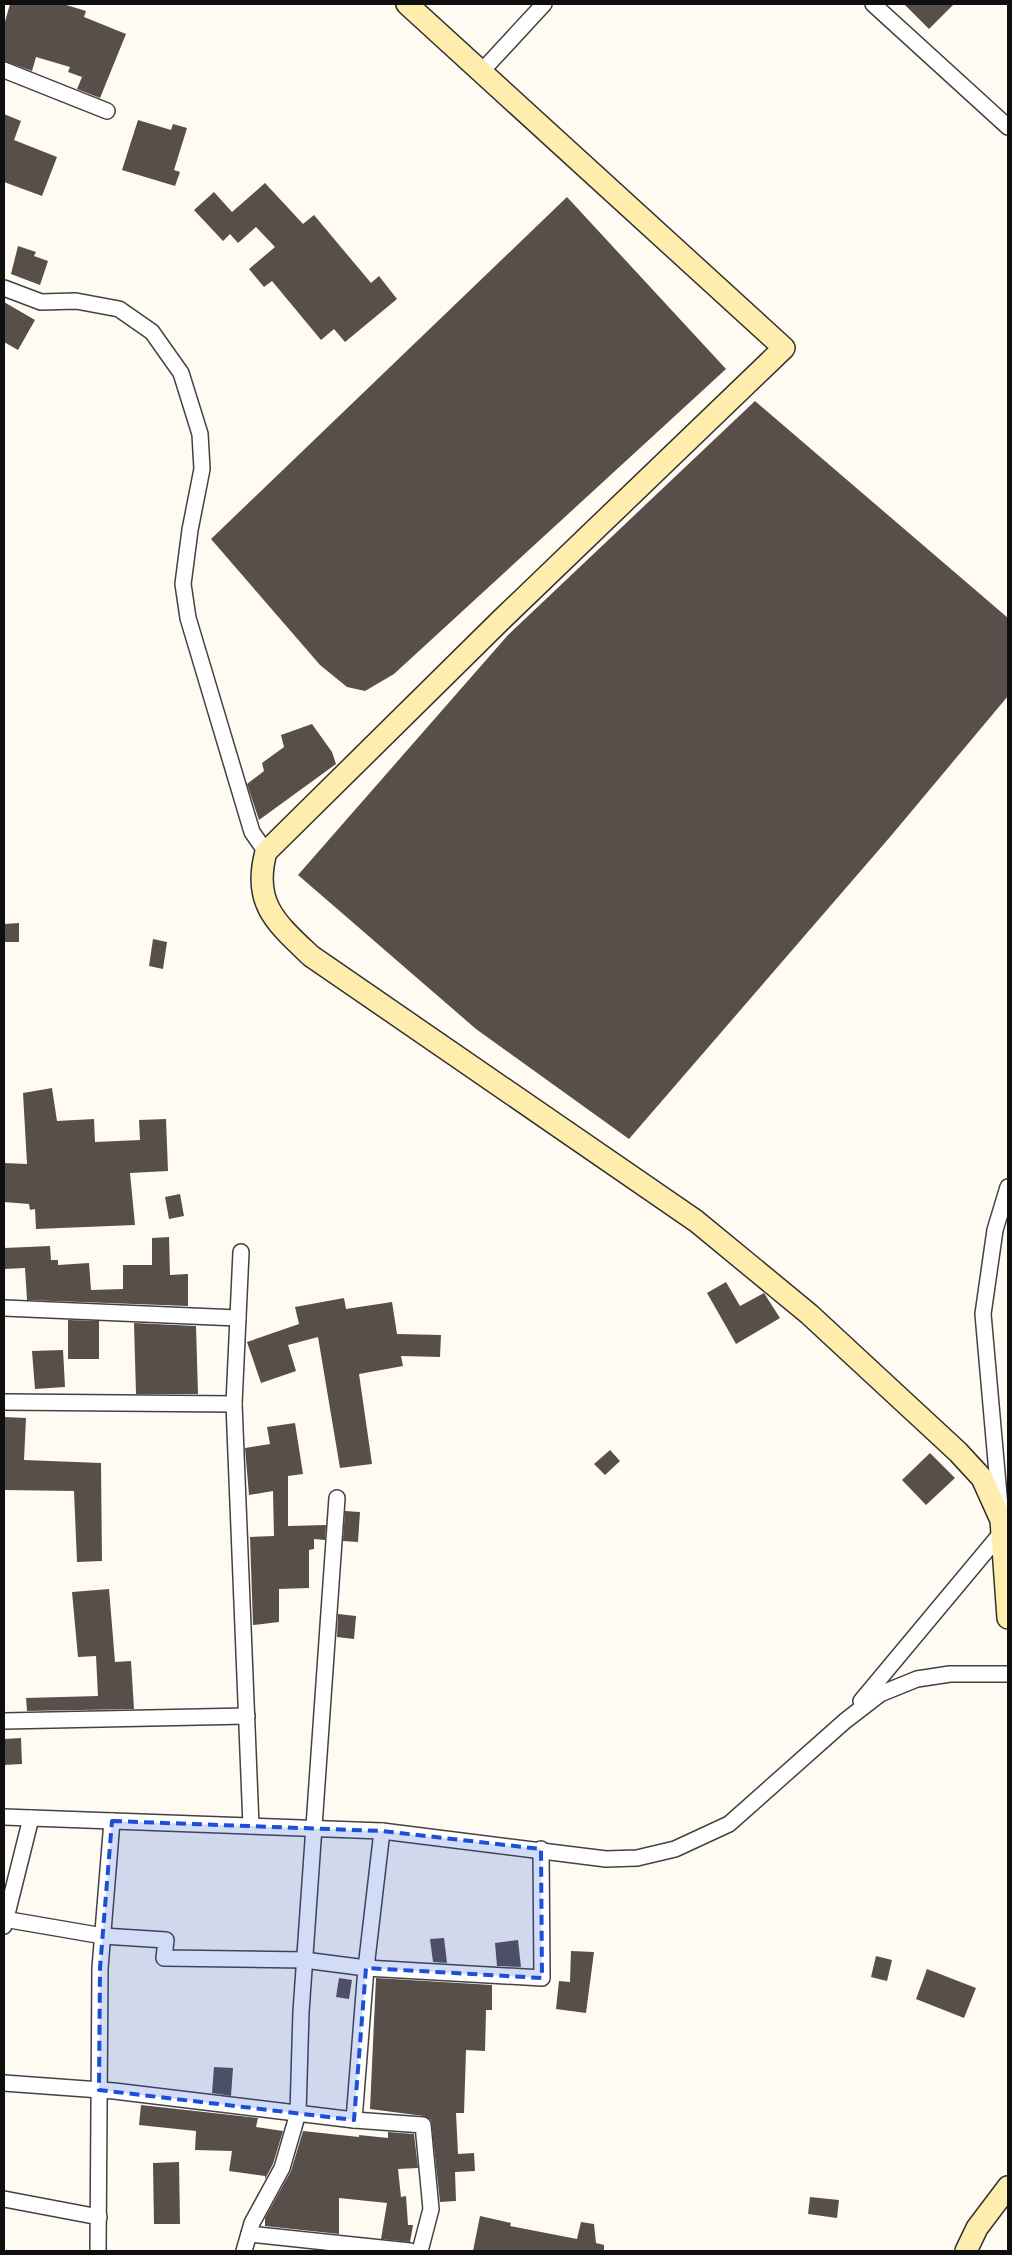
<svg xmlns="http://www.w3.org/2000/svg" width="1012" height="2255" viewBox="0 0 1012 2255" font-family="Lora,serif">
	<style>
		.building { fill: #584f4b }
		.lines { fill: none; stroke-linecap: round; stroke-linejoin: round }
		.street-casing { stroke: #424242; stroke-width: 18 }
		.secondary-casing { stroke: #313131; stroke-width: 24 }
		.street { stroke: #fff; stroke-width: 15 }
		.secondary { stroke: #ffedad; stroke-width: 21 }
		.marked { fill: #1d4ed8; fill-opacity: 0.2; stroke: #1d4ed8; stroke-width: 4; stroke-dasharray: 10 6; stroke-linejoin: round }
	</style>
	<rect width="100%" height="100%" fill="#fffbf2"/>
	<g class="building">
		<path d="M10,4H63L86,11L84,17L126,34L100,98L77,89L82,77L68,72L70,67L36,57L32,71L4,61V25Z"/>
		<path d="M904,4H954L929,29Z"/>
		<path d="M4,114L21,121L14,140L57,157L42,196L4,182Z"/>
		<path d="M138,120L171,130L173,124L187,128L174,170L180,172L175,186L122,170Z"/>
		<path d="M265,183L303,224L314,215L371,283L379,276L397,299L345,342L334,329L321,340L272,281L264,287L249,269L275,247L256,227L238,243L230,234L223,241L194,210L214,192L232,212Z"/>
		<path d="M567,197L726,369L394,674L365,691L347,687L320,665L211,539Z"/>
		<path d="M18,246L36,252L34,256L48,261L40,285L11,274Z"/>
		<path d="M4,302L35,320L18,350L4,342Z"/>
		<path d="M755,401L1008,618V696L890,837L629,1139L476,1029L298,875L508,635Z"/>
		<path d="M312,724L332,752L336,764L259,820L247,784L264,771L262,763L284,747L281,735Z"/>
		<path d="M19,923V942H4V924Z"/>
		<path d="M153,939L167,942L163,969L149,966Z"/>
		<path d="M52,1088L57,1121L94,1119L95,1142L140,1140L139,1120L166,1119L168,1171L130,1173L135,1225L36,1229L35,1209L30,1210L29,1204L4,1202V1163L27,1164L23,1093Z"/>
		<path d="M180,1194L184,1216L169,1219L165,1197Z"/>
		<path d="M169,1237L170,1275L188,1274V1306L27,1300L25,1268L4,1269V1248L50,1246L51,1260H58V1265L89,1263L91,1290L123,1289V1265H152V1238Z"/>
		<path d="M726,1282L740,1306L764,1293L780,1318L736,1344L707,1293Z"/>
		<path d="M344,1298L346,1309L392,1302L397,1334L441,1335L440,1357L401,1356L403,1366L359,1374L372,1464L340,1468L318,1337L288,1345L296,1371L261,1383L247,1342L299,1324L295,1307Z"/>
		<path d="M68,1320L99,1321V1359H68Z"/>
		<path d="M134,1323L196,1326L198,1394H136Z"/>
		<path d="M63,1350L65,1387L35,1389L32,1351Z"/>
		<path d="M4,1417L26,1418L24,1460L101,1463L102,1561L77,1562L74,1491L4,1490Z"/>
		<path d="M295,1423L303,1474L288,1476V1526L326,1525L325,1540L314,1539V1549L309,1550V1588L279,1589V1622L253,1625L250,1537L274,1536L273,1491L249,1495L245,1448L270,1444L267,1427Z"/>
		<path d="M610,1450L620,1461L605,1475L594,1464Z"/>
		<path d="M930,1453L955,1478L926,1505L902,1480Z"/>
		<path d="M345,1511L360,1512L358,1542L343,1541Z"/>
		<path d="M109,1589L115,1662L131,1661L134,1709L27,1711L26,1698L98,1696L96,1656L78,1657L72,1592Z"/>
		<path d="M338,1614L356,1616L354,1639L337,1637Z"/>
		<path d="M21,1738L22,1764L4,1765V1739Z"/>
		<path d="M444,1938L447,1963L433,1962L430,1939Z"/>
		<path d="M518,1940L521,1967L497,1966L495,1943Z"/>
		<path d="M571,1951L594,1952L586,2013L556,2009L559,1981L570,1982Z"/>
		<path d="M876,1956L892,1960L887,1981L871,1977Z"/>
		<path d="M927,1969L976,1988L964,2018L916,1999Z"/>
		<path d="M339,1978L352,1980L349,1999L336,1997Z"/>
		<path d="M376,1978L492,1985V2010H486L485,2051L466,2050L464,2113H456L458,2154L474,2153L475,2171L455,2172L456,2201L440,2202L431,2120L424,2116L370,2109Z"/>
		<path d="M214,2067L233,2068L231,2096L212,2093Z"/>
		<path d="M141,2105L258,2118L256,2127L283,2131L273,2164L265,2179V2176L229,2171L232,2151L195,2150L196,2131L139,2125Z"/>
		<path d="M303,2131L359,2137V2135L388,2138V2132L414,2134L418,2168L398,2169L401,2197L406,2196L408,2225H413L410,2242L381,2239L387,2203L339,2198V2234L265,2226V2218L291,2171Z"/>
		<path d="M179,2162L180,2224H154L153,2163Z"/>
		<path d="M810,2197L839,2200L837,2218L808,2214Z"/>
		<path d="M480,2216L511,2223L510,2226L577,2239L581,2222L594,2224L596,2243L604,2245V2251H473Z"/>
	</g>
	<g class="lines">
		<defs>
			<g id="street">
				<path d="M873,4L1008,127"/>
				<path d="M4,70L107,111"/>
				<path d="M482,71L544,4"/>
				<path d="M4,288L41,302L76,301L119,309L152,332L181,373L200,434L202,469L190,530L183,584L188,618L252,832L266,852"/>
				<path d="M241,1252L234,1404L251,1826"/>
				<path d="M4,1308L238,1318"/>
				<path d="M4,1402L234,1404"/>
				<path d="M1000,1507L983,1314L995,1230L1008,1187"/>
				<path d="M861,1701L1002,1532"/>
				<path d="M4,1721L247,1716"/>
				<path d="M4,1817L382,1831L606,1859L637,1858L675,1849L729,1824L845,1721L880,1694L917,1679L950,1674H1008"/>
				<path d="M4,1919L103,1936L166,1940L164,1958L304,1960L366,1968L542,1978L541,1849"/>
				<path d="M4,1926L31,1818"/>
				<path d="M4,2083L114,2091L354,2120L423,2125L431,2209L420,2251"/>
				<path d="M354,2120L366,1968L382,1831"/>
				<path d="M4,2199L99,2217"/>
				<path d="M249,2234L410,2251"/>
				<path d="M98,2251L100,1968L112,1821"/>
				<path d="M244,2251L252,2223L282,2168L298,2113L301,2012L337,1498"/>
			</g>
			<g id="secondary">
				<path d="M407,4L784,348L500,621L266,852C252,903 276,923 311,956L696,1221L809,1314L958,1452L982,1478L1001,1520L1008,1618"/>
				<path d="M966,2251L977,2228L1008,2187"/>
			</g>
		</defs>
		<use href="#street" class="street-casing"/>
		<use href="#secondary" class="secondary-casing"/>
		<use href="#street" class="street"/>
		<use href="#secondary" class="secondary"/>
	</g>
	<path class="marked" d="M112,1821L382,1831L541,1849L542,1978L366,1968L354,2120L99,2090L100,1968Z"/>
	<rect width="1012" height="2255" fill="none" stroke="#0f0f0f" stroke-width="10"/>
</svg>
